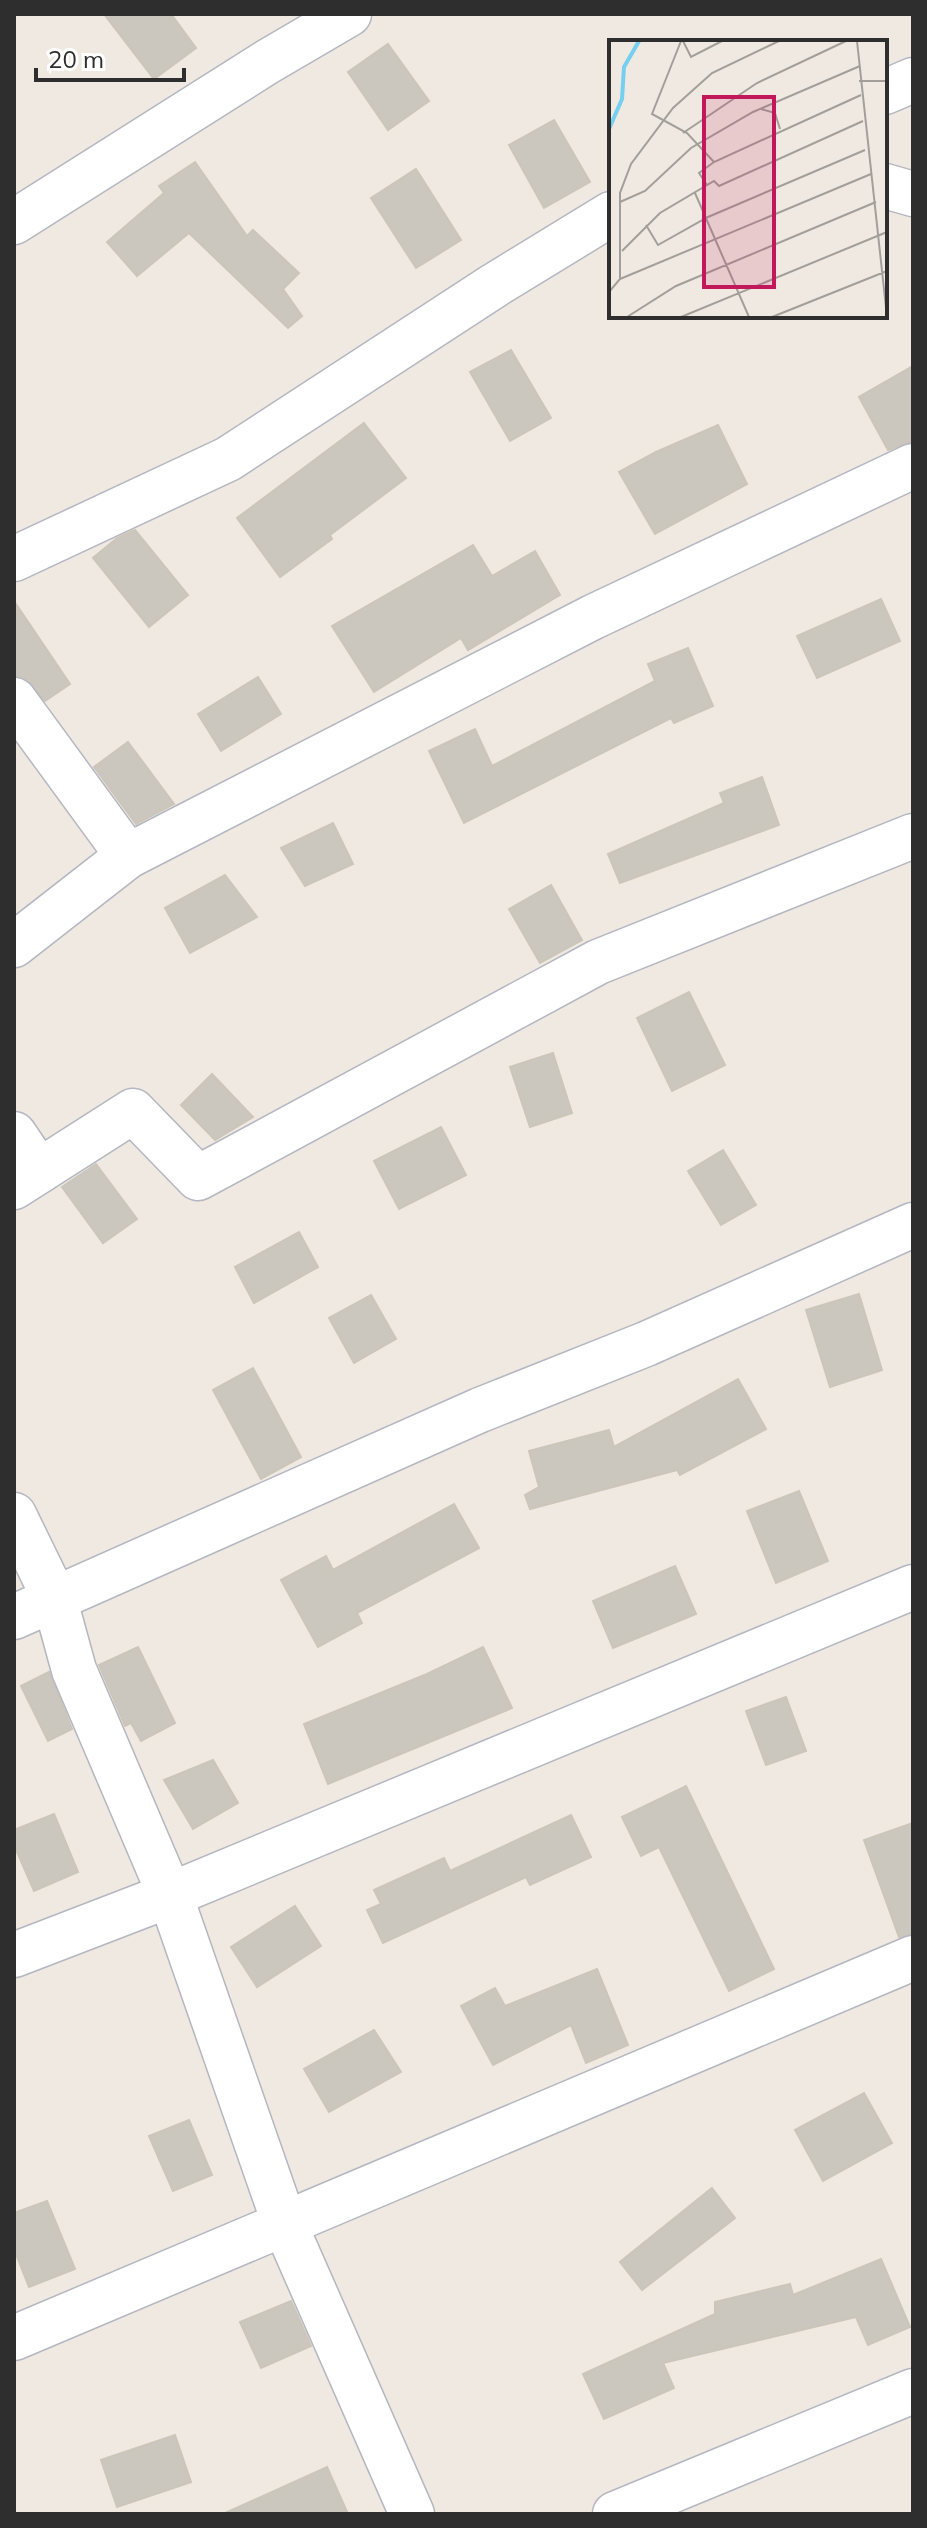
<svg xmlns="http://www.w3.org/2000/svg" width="927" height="2528" viewBox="0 0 927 2528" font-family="Mulish,sans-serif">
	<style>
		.building { fill: #cbc7bf; stroke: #cbc5ba; stroke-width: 2 }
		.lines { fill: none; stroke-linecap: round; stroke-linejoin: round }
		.minor-casing { stroke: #b4b7c1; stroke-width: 47 }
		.minor { stroke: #fff; stroke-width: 44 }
		.inset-river { fill: none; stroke: #75cff0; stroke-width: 4 }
		.inset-road { fill: none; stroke: #a29e99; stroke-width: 2 }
		.view { fill: #c2185b; fill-opacity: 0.15; stroke: #c2185b; stroke-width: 4 }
		.inset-edge { fill: none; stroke: #2e2e2e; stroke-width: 4 }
	</style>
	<rect width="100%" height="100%" fill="#efe9e1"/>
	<g class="building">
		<path d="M104,14H171L196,48L154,79Z"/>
		<path d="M388,44L429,101L388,130L348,72Z"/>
		<path d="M554,120L590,182L544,208L509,145Z"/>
		<path d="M195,162L247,236L253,230L299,273L283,289L302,316L288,328L189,233L137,276L107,242L164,193L159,186Z"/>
		<path d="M416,169L461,240L416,268L371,198Z"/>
		<path d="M511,350L551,418L510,441L470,372Z"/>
		<path d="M913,366V441L888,450L859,397Z"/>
		<path d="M364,423L406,478L330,535L332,539L280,577L237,518Z"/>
		<path d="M718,425L747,484L655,534L619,472L656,452Z"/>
		<path d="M135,530L188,595L149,627L93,558L117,538Z"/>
		<path d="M473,545L492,576L535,551L560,595L468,650L461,638L374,692L332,626Z"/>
		<path d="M881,599L900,641L817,678L797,636Z"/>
		<path d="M14,601L70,684L45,701L25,678L14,675Z"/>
		<path d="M688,648L713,706L674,723L671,718L464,823L429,751L475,729L492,766L655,681L648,664Z"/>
		<path d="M258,677L281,714L221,751L198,714Z"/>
		<path d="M128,742L174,804L136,824L94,767Z"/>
		<path d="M762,777L779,825L620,883L608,854L724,803L720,793Z"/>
		<path d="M333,823L353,864L305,886L281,848Z"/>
		<path d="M225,875L257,917L190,953L165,908Z"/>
		<path d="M551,885L582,940L540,963L509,909Z"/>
		<path d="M689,992L725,1065L672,1091L637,1018Z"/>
		<path d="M553,1053L572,1113L530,1127L510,1067Z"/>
		<path d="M212,1074L253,1117L215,1140L181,1105Z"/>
		<path d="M441,1127L466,1175L399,1209L374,1161Z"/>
		<path d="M723,1150L756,1205L721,1225L688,1171Z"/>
		<path d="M96,1164L137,1219L103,1243L62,1187Z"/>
		<path d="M299,1232L318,1267L254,1303L235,1267Z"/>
		<path d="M859,1294L882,1370L830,1387L806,1310Z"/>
		<path d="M371,1295L396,1339L354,1363L329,1318Z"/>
		<path d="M253,1368L301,1457L261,1479L213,1390Z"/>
		<path d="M738,1379L766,1429L680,1475L677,1470L530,1509L525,1495L539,1487L529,1451L609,1430L614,1447Z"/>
		<path d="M799,1491L828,1561L776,1583L747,1511Z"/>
		<path d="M454,1504L479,1548L357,1613L362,1623L318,1647L281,1580L326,1556L333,1570Z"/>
		<path d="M675,1566L696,1614L613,1648L593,1601Z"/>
		<path d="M138,1647L175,1723L141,1741L131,1723L125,1726L99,1665Z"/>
		<path d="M483,1647L512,1708L328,1784L304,1724L427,1674Z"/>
		<path d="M49,1672L72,1729L48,1741L21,1686Z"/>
		<path d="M786,1697L806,1751L766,1765L746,1711Z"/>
		<path d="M213,1760L238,1803L193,1829L164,1780Z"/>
		<path d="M686,1786L774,1969L729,1991L659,1847L641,1856L622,1817Z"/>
		<path d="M54,1814L78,1872L34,1891L14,1845V1830Z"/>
		<path d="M571,1815L591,1857L530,1885L526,1877L383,1943L367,1910L381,1904L374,1890L444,1858L450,1871Z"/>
		<path d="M913,1823V1934L899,1937L864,1840Z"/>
		<path d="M295,1906L321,1946L257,1987L231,1947Z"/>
		<path d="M597,1969L628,2045L586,2063L571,2025L493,2065L461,2006L495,1988L505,2006Z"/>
		<path d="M374,2030L401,2072L329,2112L304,2069Z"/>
		<path d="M864,2093L892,2143L823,2181L795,2130Z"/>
		<path d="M189,2120L212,2175L173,2191L149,2136Z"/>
		<path d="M712,2188L735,2218L642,2290L620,2262Z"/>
		<path d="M47,2201L75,2269L29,2287L14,2249V2213Z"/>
		<path d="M881,2259L910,2327L868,2345L856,2317L663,2363L674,2388L604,2419L583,2374L715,2314V2302L790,2284L793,2295Z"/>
		<path d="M291,2301L311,2346L261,2368L240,2322Z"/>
		<path d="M175,2435L191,2482L117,2507L101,2460Z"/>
		<path d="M327,2467L348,2514H223Z"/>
	</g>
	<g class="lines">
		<defs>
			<g id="minor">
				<path d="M885,92L913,80"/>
				<path d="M885,186L913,194"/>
				<path d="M14,222L267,62L349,14"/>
				<path d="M14,559L228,459L495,285L611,214"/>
				<path d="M14,700L128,856"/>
				<path d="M14,945L128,856L593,617L913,466"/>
				<path d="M14,1134L39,1171"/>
				<path d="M14,1187L133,1111L198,1178L598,962L913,836"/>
				<path d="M14,1515L54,1597L74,1670L170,1895L285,2225L412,2514"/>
				<path d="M14,1617L480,1410L646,1344L913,1225"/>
				<path d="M14,1955L170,1895L913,1587"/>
				<path d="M14,2338L913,1958"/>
				<path d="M615,2514L913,2391"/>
			</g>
		</defs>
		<use href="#minor" class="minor-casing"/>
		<use href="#minor" class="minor"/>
	</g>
	<g transform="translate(609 40)">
		<rect width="278" height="278" fill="#efe9e1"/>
		<path class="inset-river" d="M0,89L13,59L15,27L30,1"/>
		<path class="inset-road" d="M72,1L43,74L78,93L105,122M74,1L82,17L113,1M248,1L278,277M250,41H278M152,69L166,73L171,89M74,93L148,43L237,1M98,145L90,133L105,122L252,55M86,153L140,277M11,162L36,151L82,108L144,72L251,26M37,185L49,205L99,177L256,110M13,211L51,173L105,141L110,146L254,81M11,239L262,134M0,252L11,239V153L22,124L64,68L103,33L170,1M18,277L67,246L267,162M72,277L278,192M163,277L278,231"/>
		<path class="view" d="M95,57H165V247H95Z"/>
		<rect width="278" height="278" class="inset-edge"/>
	</g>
	<rect width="927" height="2528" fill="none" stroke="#2e2e2e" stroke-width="32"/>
	<path d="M36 68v12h148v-12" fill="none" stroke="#2e2e2e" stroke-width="4"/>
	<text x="48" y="68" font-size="24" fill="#2e2e2e" stroke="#ffffff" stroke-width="6" paint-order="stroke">20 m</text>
</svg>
